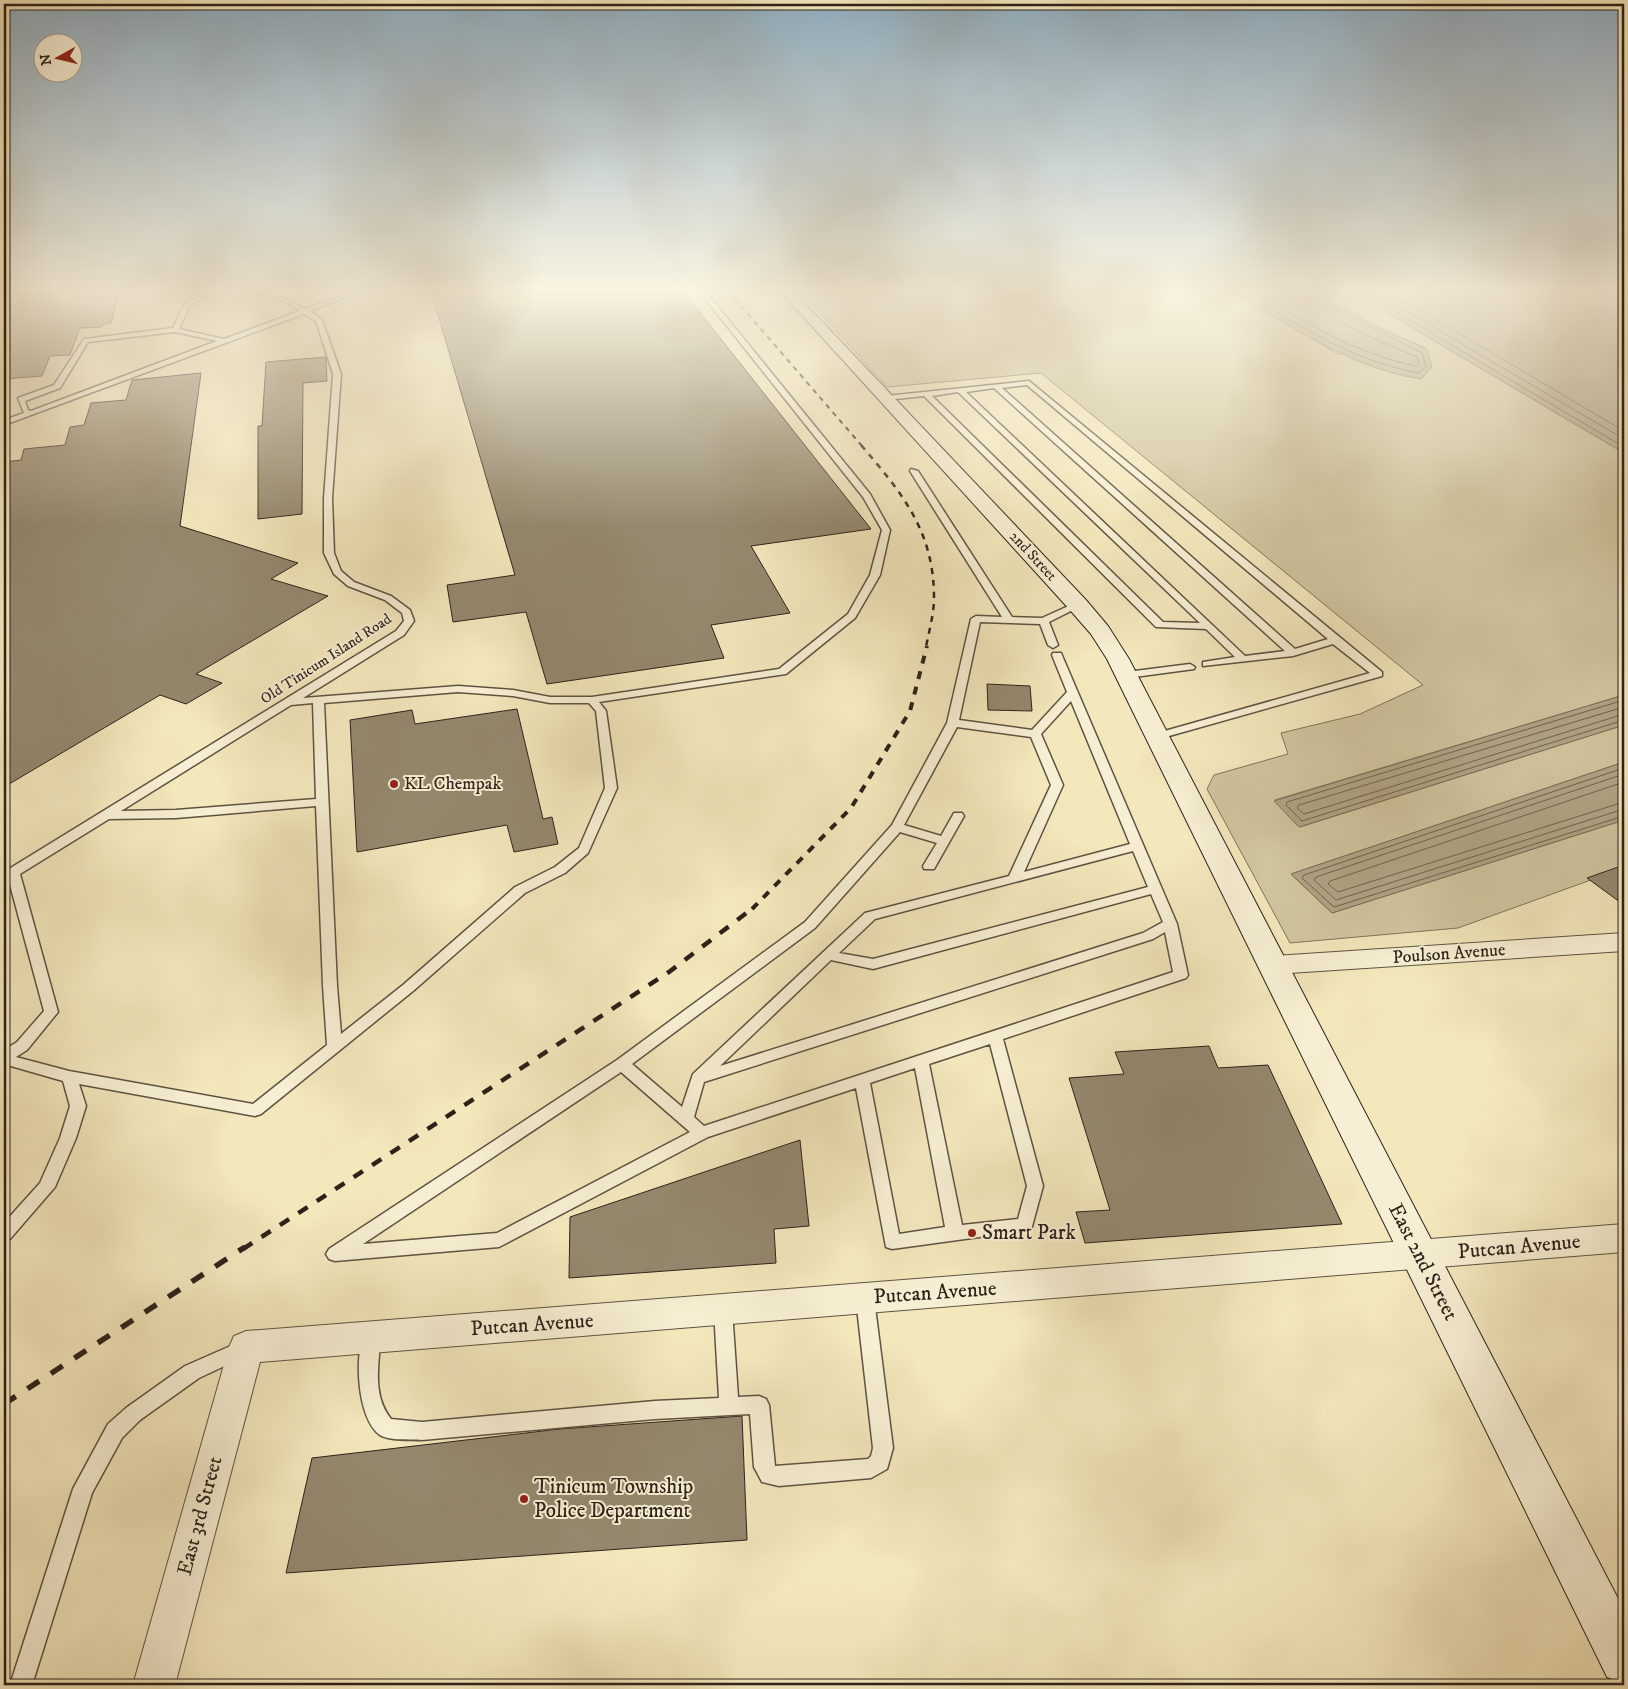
<svg xmlns="http://www.w3.org/2000/svg" width="1628" height="1689" viewBox="0 0 1628 1689" font-family="'IM FELL DW Pica',serif">
	<style>
		.green { fill: #d1c6a0; stroke: #7f745d }
		.water { fill: #b0a485; stroke: #7c705a }
		.lines { fill: none; stroke-linecap: round; stroke-linejoin: round }
		.shore { stroke: #6e6350; stroke-width: 1 }
		.building { fill: #94886e; stroke: #2d221a }
		.lane-casing { stroke: #5e5342; stroke-width: 3 }
		.street-casing { stroke: #5e5342; stroke-width: 2 }
		.secondary-casing { stroke: #2d221a; stroke-width: 2 }
		.lane { fill: #f7efd3; fill-rule: evenodd }
		.street { fill: #f7efd3; fill-rule: evenodd }
		.secondary { fill: #f7efd3; fill-rule: evenodd }
		.rail-far4 { stroke: #2d221a; stroke-width: 2; stroke-dasharray: 5 5; stroke-linecap: butt }
		.rail-far3 { stroke: #2d221a; stroke-width: 2.5; stroke-dasharray: 6 6; stroke-linecap: butt }
		.rail-far2 { stroke: #2d221a; stroke-width: 4; stroke-dasharray: 8 8; stroke-linecap: butt }
		.rail-far1 { stroke: #2d221a; stroke-width: 4.5; stroke-dasharray: 11 11; stroke-linecap: butt }
		.rail { stroke: #2d221a; stroke-width: 5.5; stroke-dasharray: 14 14; stroke-linecap: butt }
		.poi-dot { fill: #8f2418; stroke: #f7efd3; stroke-width: 2 }
		.labels { text-anchor: middle; dominant-baseline: central; stroke-width: 4; stroke-linejoin: round; paint-order: stroke }
		.far-street-label { font-size: 15px; fill: #2d221a; stroke: #f7efd3 }
		.poi-label { font-size: 18px; fill: #2d221a; stroke: #f7efd3; text-anchor: start }
		.street-label { font-size: 18px; fill: #2d221a; stroke: #f7efd3 }
		.near-poi-label { font-size: 21px; fill: #2d221a; stroke: #f7efd3; text-anchor: start }
		.near-street-label { font-size: 21px; fill: #2d221a; stroke: #f7efd3 }
	</style>
	<rect width="100%" height="100%" fill="#f3e7bc"/>
	<filter id="stains"><feTurbulence type="fractalNoise" baseFrequency=".004" numOctaves="4"/><feColorMatrix values="0 0 0 0 .2 0 0 0 0 .09 0 0 0 0 .02 0 0 0 .5 -.17"/></filter>
	<radialGradient id="worn" r=".72"><stop offset=".6" stop-color="#630" stop-opacity="0"/><stop offset="1" stop-color="#630" stop-opacity=".3"/></radialGradient>
	<path class="green" d="M800,291H1231L1338,354L1427,349C1390,332 1350,317 1319,291H1350L1624,453V695L1275,800L1300,827L1624,725V762L1291,874L1332,913L1624,820V868L1458,928L1290,943L1207,789L1214,775L1288,754L1281,733L1360,714L1423,685L1041,373L887,387Z"/>
	<g class="water">
		<path d="M1231,291H1319C1350,317 1390,332 1427,349L1432,367L1421,379C1350,368 1291,326 1231,291Z"/>
		<path d="M1350,291H1624V453Z"/>
		<path d="M1624,695V725L1299,827L1274,801Z"/>
		<path d="M1624,762V820L1332,913L1291,874Z"/>
	</g>
	<g class="lines">
		<g class="shore">
			<path d="M1241,291C1298,325 1352,361 1419,373L1426,366L1422,353L1329,305L1318,296L1316,291"/>
			<path d="M1253,291C1305,322 1355,354 1416,366L1419,364L1417,357C1386,343 1324,322 1310,291"/>
			<path d="M1268,291L1318,319L1319,315L1306,303L1303,291"/>
			<path d="M1360,291L1624,447"/>
			<path d="M1372,291L1624,439"/>
			<path d="M1387,291L1624,431"/>
			<path d="M1624,700L1287,802L1286,805L1302,821L1624,720"/>
			<path d="M1624,707L1299,805L1297,808L1304,814L1624,714"/>
			<path d="M1624,768L1304,875L1302,878L1334,907L1624,816"/>
			<path d="M1624,774L1316,877L1314,880L1336,900L1624,809"/>
			<path d="M1624,782L1330,881L1328,884L1338,892L1624,802"/>
		</g>
	</g>
	<g class="building">
		<path d="M4,291H120L111,323L104,324L101,327L80,328L70,355L50,356L42,376L4,379Z"/>
		<path d="M431,291H683L871,529L751,546L790,613L711,625L724,658L547,684L526,612L453,622L447,585L515,575Z"/>
		<path d="M326,357L327,381L303,383L302,514L258,519V426H262L266,362Z"/>
		<path d="M201,373L180,526L298,563L271,579L328,596L196,674L222,683L186,704L160,695L4,787V462L21,460L24,449L65,445L70,427L84,425L91,403L126,400L132,380Z"/>
		<path d="M987,684L1030,686L1032,711L988,710Z"/>
		<path d="M517,709L543,819L552,817L558,844L514,852L507,825L357,852L350,720L412,710L415,724Z"/>
		<path d="M1624,865V905L1587,878Z"/>
		<path d="M1209,1046L1218,1068L1268,1065L1342,1224L1085,1243L1076,1212L1110,1210L1069,1078L1124,1074L1115,1052Z"/>
		<path d="M800,1140L809,1226L774,1229L776,1263L569,1278L570,1217Z"/>
		<path d="M742,1416L747,1540L286,1573L312,1458L560,1429Z"/>
	</g>
	<g class="lines">
		<defs>
			<g id="lane">
				<path d="M212,291H219L190,305L179,329L224,339L300,311L285,301L252,291C271,291 289,299 305,309L355,291H362L310,311L322,320L341,374L332,498L334,553L341,571L354,582L391,596L410,610L414,621L404,635L303,698L458,686L513,690L550,697H592L779,669L848,614L870,575L882,530L863,497L699,291H705L870,494L890,530L880,575L855,618L786,674L599,702L606,711L617,788L588,853L565,873L525,893L413,991L261,1114L255,1116L79,1084L86,1106L76,1138L55,1187L10,1239L4,1241V1223L40,1183L60,1138L70,1106L63,1081L4,1064V1050L17,1042L44,1011L9,881L4,882V872L396,631L404,621L402,613L385,600L348,586L334,574L324,553V498L333,374L316,321L304,314L4,425V420L24,413L18,398L54,385L84,339L173,328L185,303ZM175,332L217,341L31,411L28,410L25,401L60,388L88,342ZM458,692L513,696L550,703H589L596,711L605,788L579,848L555,867L515,887L403,985L341,1034L337,986L324,703ZM313,703L316,799L176,810L121,811L291,705ZM316,806L323,986L327,1045L253,1104L69,1071L16,1057L27,1050L58,1012L20,874L109,819L176,818Z"/>
				<path d="M1029,381L1382,672V676L1162,738H1154L1152,736L1154,734L1370,673L1333,644L1293,656L1203,666V662L1235,657L1206,629L1156,627L924,396L886,400L882,398L886,396ZM1027,385L1328,639L1295,649L1002,388ZM994,388L1285,651L1245,656L966,392ZM958,392L1200,623L1163,622L932,396Z"/>
				<path d="M911,469L918,471L1012,617L1042,618L1075,603L1078,602L1083,605L1049,622L1058,645L1053,648L1048,645L1040,624L980,622L959,720L1032,730L1067,692L1052,655L1053,653H1061L1177,924L1188,975L1186,978L1003,1039L1043,1186L1031,1230L892,1249L886,1247L856,1088L708,1137L499,1247L335,1261L329,1259L326,1254L329,1249L617,1060L805,922L892,825L947,723L971,619L976,616L1002,617L910,471ZM1071,701L1130,844L1024,872L1063,785L1041,734ZM957,727L1031,737L1051,785L1009,876L865,913L693,1074L682,1107L632,1064L815,928L900,832L937,843L923,866L924,869H934L964,816L962,813H954L941,836L904,825ZM1133,851L1148,887L873,959L839,953L875,919ZM1151,894L1163,922L1143,933L720,1066L831,960L873,969ZM1165,932L1173,972L704,1126L694,1117L704,1082L1153,939ZM990,1044L1027,1186L1018,1219L962,1225L929,1064ZM915,1068L945,1227L899,1234L870,1083ZM621,1072L690,1132L497,1233L363,1244Z"/>
				<path d="M1190,664L1195,667L1194,669L1127,678L1122,675L1127,672Z"/>
				<path d="M865,1291L871,1293L874,1299L893,1448L887,1469L871,1478L779,1486L762,1482L754,1467L750,1414L655,1419L422,1440C410,1439 389,1441 380,1435C357,1419 354,1354 365,1331L371,1329L377,1331C381,1339 379,1346 379,1355C377,1378 376,1400 391,1419L422,1422L655,1401L719,1398L714,1310L717,1304L723,1302L729,1304L732,1310L738,1397L759,1396L766,1399L769,1405L775,1466L868,1459L871,1456L873,1448L856,1299L859,1293Z"/>
				<path d="M242,1341L248,1343L251,1349L248,1355L199,1378L140,1420L122,1438L92,1493L32,1685H10L73,1489L108,1424L126,1408L185,1366Z"/>
			</g>
			<g id="street">
				<path d="M1624,933V951L1274,974L1265,971L1261,965L1265,959L1274,956Z"/>
				<path d="M1624,1224V1252L260,1362L175,1685H133L229,1347L234,1336L246,1331Z"/>
			</g>
			<path id="secondary" d="M780,291H793L1086,600L1108,626L1129,659L1624,1610V1684L1607,1677L1107,659L1091,634L1070,610Z"/>
		</defs>
		<use href="#lane" class="lane-casing"/>
		<use href="#street" class="street-casing"/>
		<use href="#secondary" class="secondary-casing"/>
		<use href="#lane" class="lane"/>
		<use href="#street" class="street"/>
		<use href="#secondary" class="secondary"/>
		<path class="rail-far4" d="M728,291L862,446"/>
		<path class="rail-far3" d="M861,445C902,493 934,531 934,598C934,614 929,631 926,647"/>
		<path class="rail-far2" d="M752,909L851,808L910,711L927,646"/>
		<path class="rail-far1" d="M243,1249L669,972L753,908"/>
		<path class="rail" d="M4,1404L245,1247"/>
	</g>
	<linearGradient id="sky" x2="0" y2="1"><stop stop-color="#91aec0"/><stop offset="0.55" stop-color="#faf4e1"/><stop offset="1" stop-color="#faf4e1" stop-opacity="0"/></linearGradient>
	<rect width="1628" height="527" fill="url(#sky)"/>
	<g class="poi-dot">
		<circle cx="394" cy="784" r="5"/>
		<circle cx="972" cy="1233" r="5"/>
		<circle cx="524" cy="1499" r="5"/>
	</g>
	<g class="labels">
		<g class="far-street-label">
			<text transform="translate(1033 556) rotate(47)">2nd Street</text>
			<text transform="translate(326 659) rotate(-33)">Old Tinicum Island Road</text>
		</g>
		<g class="poi-label">
			<text x="404" y="784">KL Chempak</text>
		</g>
		<g class="street-label">
			<text transform="translate(1449 954) rotate(-4)">Poulson Avenue</text>
		</g>
		<g class="near-poi-label">
			<text x="982" y="1233">Smart Park</text>
			<text x="534" y="1487">Tinicum Township<tspan x="534" dy="24">Police Department</tspan></text>
		</g>
		<g class="near-street-label">
			<text transform="translate(1519 1247) rotate(-5)">Putcan Avenue</text>
			<text transform="translate(1423 1262) rotate(63)">East 2nd Street</text>
			<text transform="translate(935 1293) rotate(-4)">Putcan Avenue</text>
			<text transform="translate(532 1325) rotate(-4)">Putcan Avenue</text>
			<text transform="translate(200 1516) rotate(-75)">East 3rd Street</text>
		</g>
	</g>
	<rect width="1628" height="1689" fill="none" stroke="#f3e7bc" stroke-width="20"/>
	<rect x="5" y="5" width="1618" height="1679" fill="none" stroke="#2d221a" stroke-width="2.5"/>
	<rect x="10" y="10" width="1608" height="1669" fill="none" stroke="#2d221a"/>
	<g transform="translate(58 58) rotate(262)"><circle r="24" fill="#f7efd3" stroke="#a69d89"/>
	<path d="M0-4L9 19L0 12L-9 19Z" fill="#8f2418"/>
	<text y="-8" font-size="14" font-weight="bold" text-anchor="middle" fill="#2d221a">N</text>
	</g>
	<rect width="100%" height="100%" filter="url(#stains)"/>
	<rect width="100%" height="100%" fill="url(#worn)"/>
</svg>
